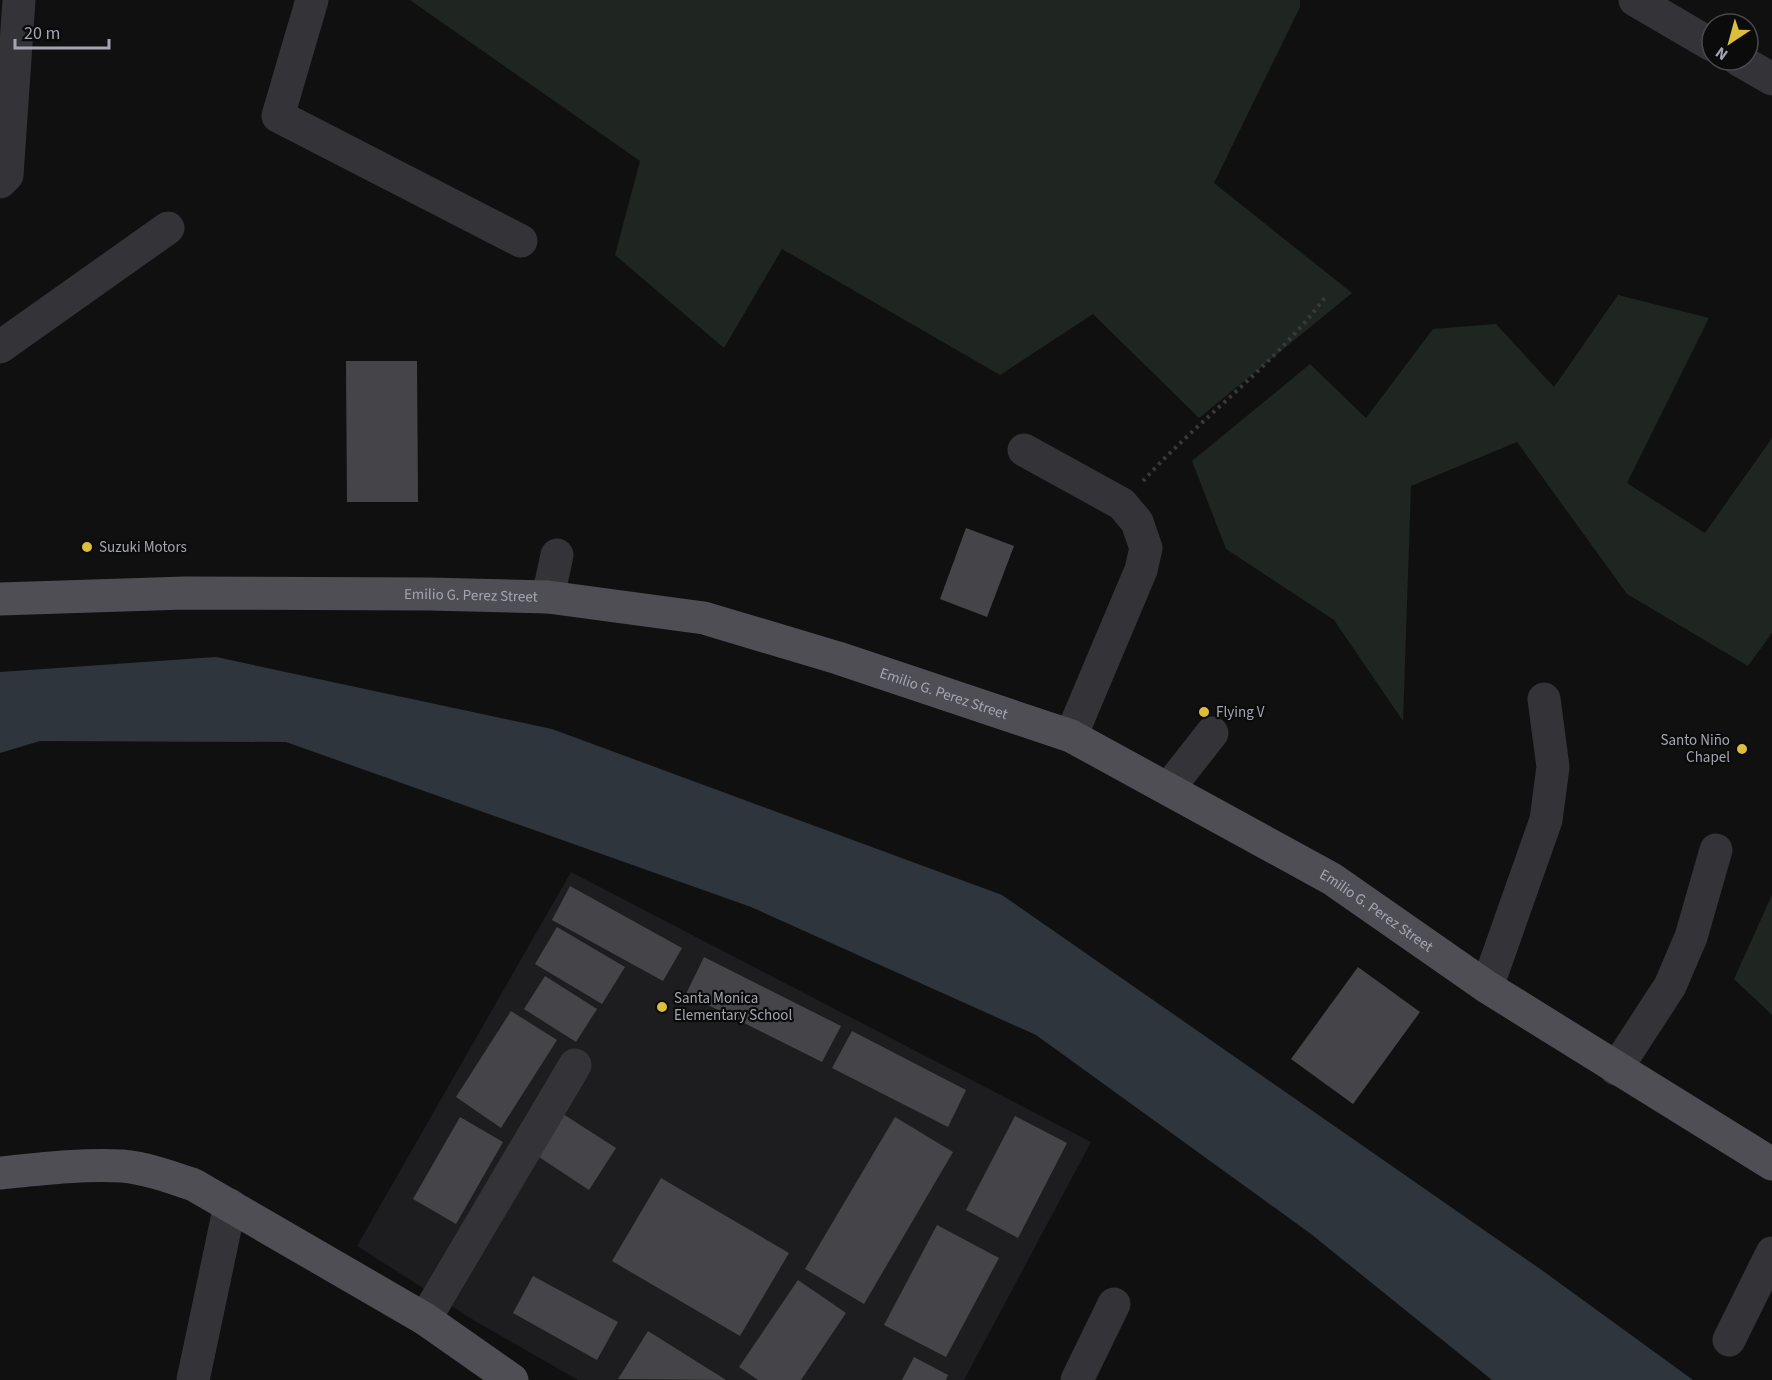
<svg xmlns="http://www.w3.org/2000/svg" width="1772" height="1380" viewBox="0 0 1772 1380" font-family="'Source Sans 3',sans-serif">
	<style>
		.built { fill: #1d1c1e }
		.green { fill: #1f2520 }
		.water { fill: #2f353c }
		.building { fill: #454549 }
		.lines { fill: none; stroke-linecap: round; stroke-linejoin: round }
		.path { stroke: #38383d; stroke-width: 4; stroke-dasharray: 3 4.5; stroke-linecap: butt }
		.minor { stroke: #343438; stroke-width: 33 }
		.major { stroke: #4e4e54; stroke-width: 33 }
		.poi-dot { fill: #dcbe3d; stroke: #0b0b0c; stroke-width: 2 }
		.labels { text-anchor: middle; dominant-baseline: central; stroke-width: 4.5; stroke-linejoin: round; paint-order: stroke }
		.poi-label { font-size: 15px; fill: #a3a5b1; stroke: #0b0b0c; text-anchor: start }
		.street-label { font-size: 15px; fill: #a3a5b1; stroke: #0b0b0c }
	</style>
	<rect width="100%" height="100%" fill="#101011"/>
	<path class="built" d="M571,872L1091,1142L964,1380H578L475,1321L357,1246Z"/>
	<g class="green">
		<path d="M410,0H1300V7L1214,183L1352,293L1199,418L1093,314L1000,375L782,249L724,348L615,255L640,161Z"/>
		<path d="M1618,295L1709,318L1627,483L1705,533L1772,438V633L1748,666L1627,594L1517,442L1411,486L1403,721L1334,620L1226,549L1192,461L1310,364L1366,418L1433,329L1496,324L1554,387Z"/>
		<path d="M1772,895V1015L1734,979Z"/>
	</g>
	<path class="water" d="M216,657L552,729L1002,895L1543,1271L1693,1380H1492L1311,1234L1036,1035L751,907L286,742L40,741L0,753V672Z"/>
	<g class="building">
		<path d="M346,361H417L418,502H347Z"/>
		<path d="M966,528L1014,546L987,617L940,599Z"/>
		<path d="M570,886L682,948L663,981L552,920Z"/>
		<path d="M557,927L625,967L602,1004L535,964Z"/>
		<path d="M704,957L841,1026L822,1062L686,994Z"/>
		<path d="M1358,967L1420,1012L1353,1104L1291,1059Z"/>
		<path d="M545,976L597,1009L576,1042L524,1009Z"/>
		<path d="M511,1011L557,1040L501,1128L456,1097Z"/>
		<path d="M852,1031L966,1090L948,1127L832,1068Z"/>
		<path d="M563,1114L616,1148L589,1190L536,1155Z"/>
		<path d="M1015,1116L1067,1143L1018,1238L966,1210Z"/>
		<path d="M460,1117L503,1142L456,1224L413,1199Z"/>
		<path d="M895,1117L953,1152L864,1304L805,1269Z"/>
		<path d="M661,1178L789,1253L740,1336L612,1261Z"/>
		<path d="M937,1225L999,1258L946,1357L884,1325Z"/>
		<path d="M533,1276L618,1322L597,1360L513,1313Z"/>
		<path d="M798,1280L846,1313L801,1380H758L739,1367Z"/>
		<path d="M648,1331L726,1380L618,1379Z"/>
		<path d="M914,1357L948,1375L946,1380H902Z"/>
	</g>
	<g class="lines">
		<path class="path" d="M1143,481C1201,417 1274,366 1326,296"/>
		<g class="minor">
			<path d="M312,0L278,116L521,241"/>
			<path d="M1635,0L1712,45"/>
			<path d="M1739,60L1772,79"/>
			<path d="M0,182L7,175L19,0"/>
			<path d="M0,347L168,228"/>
			<path d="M1024,450L1122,504L1137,522L1146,548L1141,570L1071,736"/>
			<path d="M548,597L557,555"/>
			<path d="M1168,789L1212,733"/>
			<path d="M1487,987L1546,820L1553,767L1544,699"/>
			<path d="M1616,1069L1670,986L1691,937L1716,850"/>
			<path d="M425,1319L575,1065"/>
			<path d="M1729,1340L1772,1253"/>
			<path d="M193,1380L230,1205"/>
			<path d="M1077,1380L1114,1304"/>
		</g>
		<g class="major">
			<path id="s1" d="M0,599L185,593L429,594L548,597L704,618L838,658L1071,736L1332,879L1487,987L1772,1164"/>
			<path d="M0,1173C40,1169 81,1164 122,1166C146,1168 171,1177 194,1185L425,1319L512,1380"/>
		</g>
	</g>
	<g class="poi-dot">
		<circle cx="87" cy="547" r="6"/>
		<circle cx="1204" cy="712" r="6"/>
		<circle cx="1742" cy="749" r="6"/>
		<circle cx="662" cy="1007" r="6"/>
	</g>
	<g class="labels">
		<g class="poi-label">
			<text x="99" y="547">Suzuki Motors</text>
			<text x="1216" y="712">Flying V</text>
			<text x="1730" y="740" text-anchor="end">Santo Niño<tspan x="1730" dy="17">Chapel</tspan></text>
			<text x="674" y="998">Santa Monica<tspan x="674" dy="17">Elementary School</tspan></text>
		</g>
		<g class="street-label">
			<text stroke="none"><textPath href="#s1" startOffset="471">Emilio G. Perez Street</textPath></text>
			<text stroke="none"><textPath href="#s1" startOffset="957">Emilio G. Perez Street</textPath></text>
			<text stroke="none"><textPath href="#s1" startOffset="1443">Emilio G. Perez Street</textPath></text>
		</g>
	</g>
	<g transform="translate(1730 42) rotate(216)"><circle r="28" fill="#0b0b0c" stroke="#48494e" stroke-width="1.5"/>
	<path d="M0-4.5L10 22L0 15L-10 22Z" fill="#dcbe3d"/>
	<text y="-9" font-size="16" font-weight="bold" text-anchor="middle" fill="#a3a5b1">N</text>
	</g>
	<path d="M15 39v9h94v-9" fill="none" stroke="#a3a5b1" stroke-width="3"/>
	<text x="24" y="39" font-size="18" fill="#a3a5b1" stroke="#0b0b0c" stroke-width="4.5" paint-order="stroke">20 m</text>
</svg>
